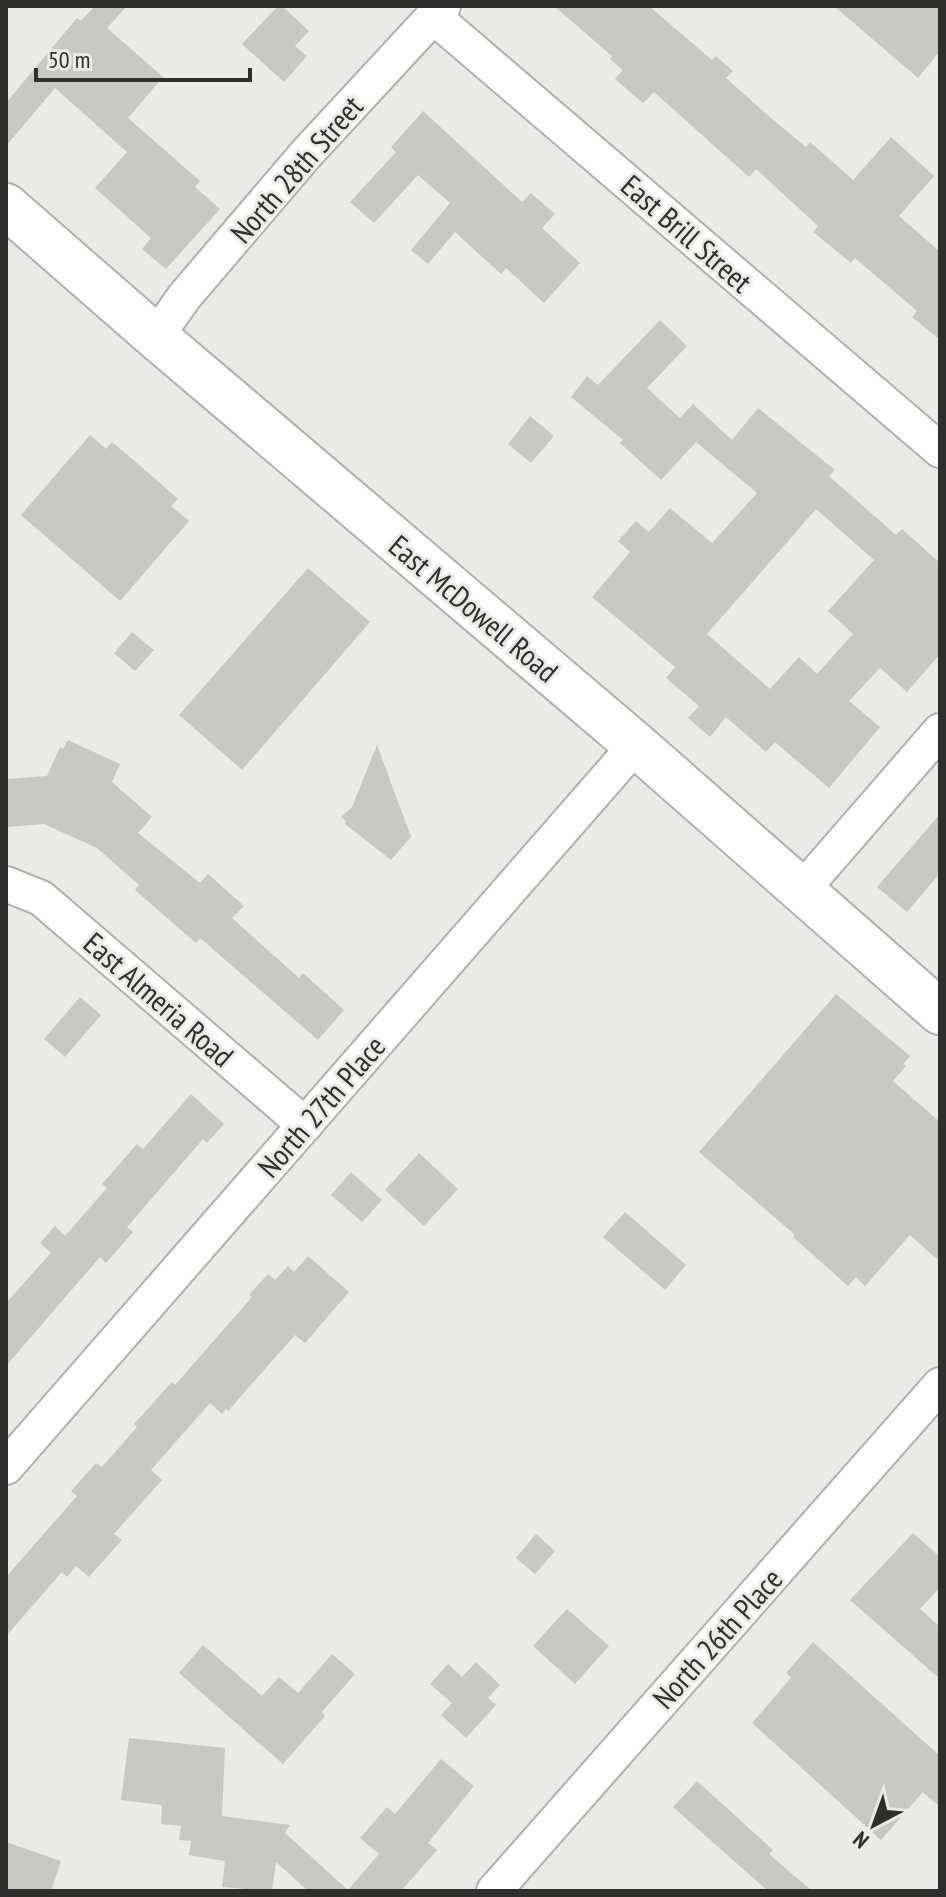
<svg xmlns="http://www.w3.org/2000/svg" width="946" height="1897" viewBox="0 0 946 1897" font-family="'PT Sans Narrow',sans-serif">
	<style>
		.building { fill: #c8c7c3; fill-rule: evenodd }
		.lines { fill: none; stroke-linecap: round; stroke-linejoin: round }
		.minor-casing { stroke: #b0b0ac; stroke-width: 38 }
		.major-casing { stroke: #b0b0ac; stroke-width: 48 }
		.minor { stroke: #fff; stroke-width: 34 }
		.major { stroke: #fff; stroke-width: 44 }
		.labels { text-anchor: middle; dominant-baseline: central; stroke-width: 6; stroke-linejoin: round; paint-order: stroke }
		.street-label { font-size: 30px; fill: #2f2f2d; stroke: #eaeae6 }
	</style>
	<rect width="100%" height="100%" fill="#eaeae6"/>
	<g class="building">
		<path d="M95,6H127L107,28L163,77L128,118L200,181L195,187L220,209L166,269L142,249L151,238L95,188L127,152L55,88L6,146V103L77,18L81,21Z"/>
		<path d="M278,6H282L309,31L295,46L307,56L284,82L242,44Z"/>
		<path d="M554,6H649L712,60L716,56L733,71L726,78L772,119L806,147L810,142L853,180L891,137L934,176L899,216L940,252V340L912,317L917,311L855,258L851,263L813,232L818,226L756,169L749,177L654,92L643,103L615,79L623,70L610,59L612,56Z"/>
		<path d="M834,6H940V51L918,78Z"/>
		<path d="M423,111L522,202L531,193L555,214L542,228L580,263L544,303L506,268L501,274L455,232L428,264L411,250L450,203L418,175L374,223L350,202L396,152L391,147Z"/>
		<path d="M660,320L687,346L647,388L680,418L693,404L732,440L758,408L835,470L829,476L896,535L902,529L940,563V654L907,692L880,668L849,701L880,727L829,788L775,742L766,752L726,717L710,737L688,718L699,706L666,678L675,667L592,597L630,552L618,541L636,521L649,532L670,508L712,543L757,493L696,442L661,480L620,443L623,440L571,397L587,376L598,385ZM816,509L874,560L828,611L853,634L817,674L799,657L770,689L707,634Z"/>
		<path d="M530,416L554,436L531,463L508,444Z"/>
		<path d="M90,435L106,449L112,442L145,470L178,499L171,506L189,521L120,601L21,515Z"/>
		<path d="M308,568L370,622L242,770L179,715Z"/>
		<path d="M132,632L154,650L135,671L114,653Z"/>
		<path d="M68,740L120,764L112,782L152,817L138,833L200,883L208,874L244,906L232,918L299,978L303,973L344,1010L318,1040L200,938L196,943L135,890L139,885L97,848L44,824L6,827V779L47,776L60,747L63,749Z"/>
		<path d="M377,745L411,837L391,860L345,824L346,821L341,817L352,807Z"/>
		<path d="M940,814V873L907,912L877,887Z"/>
		<path d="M836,994L910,1056L903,1064L906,1066L893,1081L940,1122V1262L910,1235L865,1286L856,1277L848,1286L793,1237L795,1235L699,1152Z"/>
		<path d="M80,997L101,1015L65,1057L44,1039Z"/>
		<path d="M191,1094L224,1124L207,1143L203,1139L127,1227L133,1232L106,1263L100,1257L6,1366V1303L51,1253L40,1243L55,1226L65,1236L107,1188L102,1184L137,1144L143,1149Z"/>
		<path d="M419,1153L458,1189L424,1226L385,1190Z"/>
		<path d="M351,1172L382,1200L362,1222L331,1195Z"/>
		<path d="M625,1212L686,1265L665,1290L603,1237Z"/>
		<path d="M308,1256L349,1292L305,1343L295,1335L228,1411L226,1409L222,1414L210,1403L151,1470L162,1480L114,1534L122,1540L89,1577L76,1566L67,1577L62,1572L6,1636V1577L77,1496L71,1491L96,1463L102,1467L137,1427L134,1424L172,1382L175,1385L252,1297L249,1295L268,1274L275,1280L288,1266L294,1272Z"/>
		<path d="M913,1533L940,1557V1587L920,1609L940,1627V1679L850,1600Z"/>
		<path d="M536,1534L555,1551L535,1574L516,1558Z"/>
		<path d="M567,1609L609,1646L575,1684L533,1646Z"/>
		<path d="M813,1642L940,1756V1807L923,1792L881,1840L752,1723L791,1678L786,1673Z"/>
		<path d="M203,1645L262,1696L279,1677L298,1693L332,1654L355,1674L322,1712L325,1716L283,1764L179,1673Z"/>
		<path d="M476,1662L500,1685L488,1698L496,1705L466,1738L441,1715L452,1703L430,1684L448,1664L462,1677Z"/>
		<path d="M129,1738L225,1748L222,1816L290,1825L285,1833L348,1890L379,1854L360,1838L387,1807L395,1814L441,1759L474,1786L428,1843L437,1850L401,1891H308L276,1862L272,1891L222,1887L225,1861L189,1855L191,1841L179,1840L181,1826L161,1824L162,1805L121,1800Z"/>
		<path d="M697,1781L773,1850L769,1854L812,1891H768L673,1807Z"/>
		<path d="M6,1842L61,1861L51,1891H6Z"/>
	</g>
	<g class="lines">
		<defs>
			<g id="minor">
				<path d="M434,17L940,450"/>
				<path d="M156,337L184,297L306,154L443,6"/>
				<path d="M6,884L41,898L305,1125"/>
				<path d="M801,891L940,731"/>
				<path d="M6,1467L636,745"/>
				<path d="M494,1891L940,1385"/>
			</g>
			<path id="major" d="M6,206L156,337L636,745L940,1012"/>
		</defs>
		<use href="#minor" class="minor-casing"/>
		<use href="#major" class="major-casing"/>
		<use href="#minor" class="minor"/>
		<use href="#major" class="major"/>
	</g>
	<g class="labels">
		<g class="street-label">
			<text transform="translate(296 169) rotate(-49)">North 28th Street</text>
			<text transform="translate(687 233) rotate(41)">East Brill Street</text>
			<text transform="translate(474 608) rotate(40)">East McDowell Road</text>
			<text transform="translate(159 999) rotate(41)">East Almeria Road</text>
			<text transform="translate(321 1106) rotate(-49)">North 27th Place</text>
			<text transform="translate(717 1638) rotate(-48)">North 26th Place</text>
		</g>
	</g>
	<rect width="946" height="1897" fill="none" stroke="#2f2f2d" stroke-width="16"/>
	<g transform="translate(874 1825) rotate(221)" stroke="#eaeae6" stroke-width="6" paint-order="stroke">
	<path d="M0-6L14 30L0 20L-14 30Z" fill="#2f2f2d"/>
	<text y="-12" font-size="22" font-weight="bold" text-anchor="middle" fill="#2f2f2d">N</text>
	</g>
	<path d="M36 68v12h214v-12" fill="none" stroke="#2f2f2d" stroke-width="4"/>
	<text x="48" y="68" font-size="24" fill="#2f2f2d" stroke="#eaeae6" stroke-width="6" paint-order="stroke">50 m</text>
</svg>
